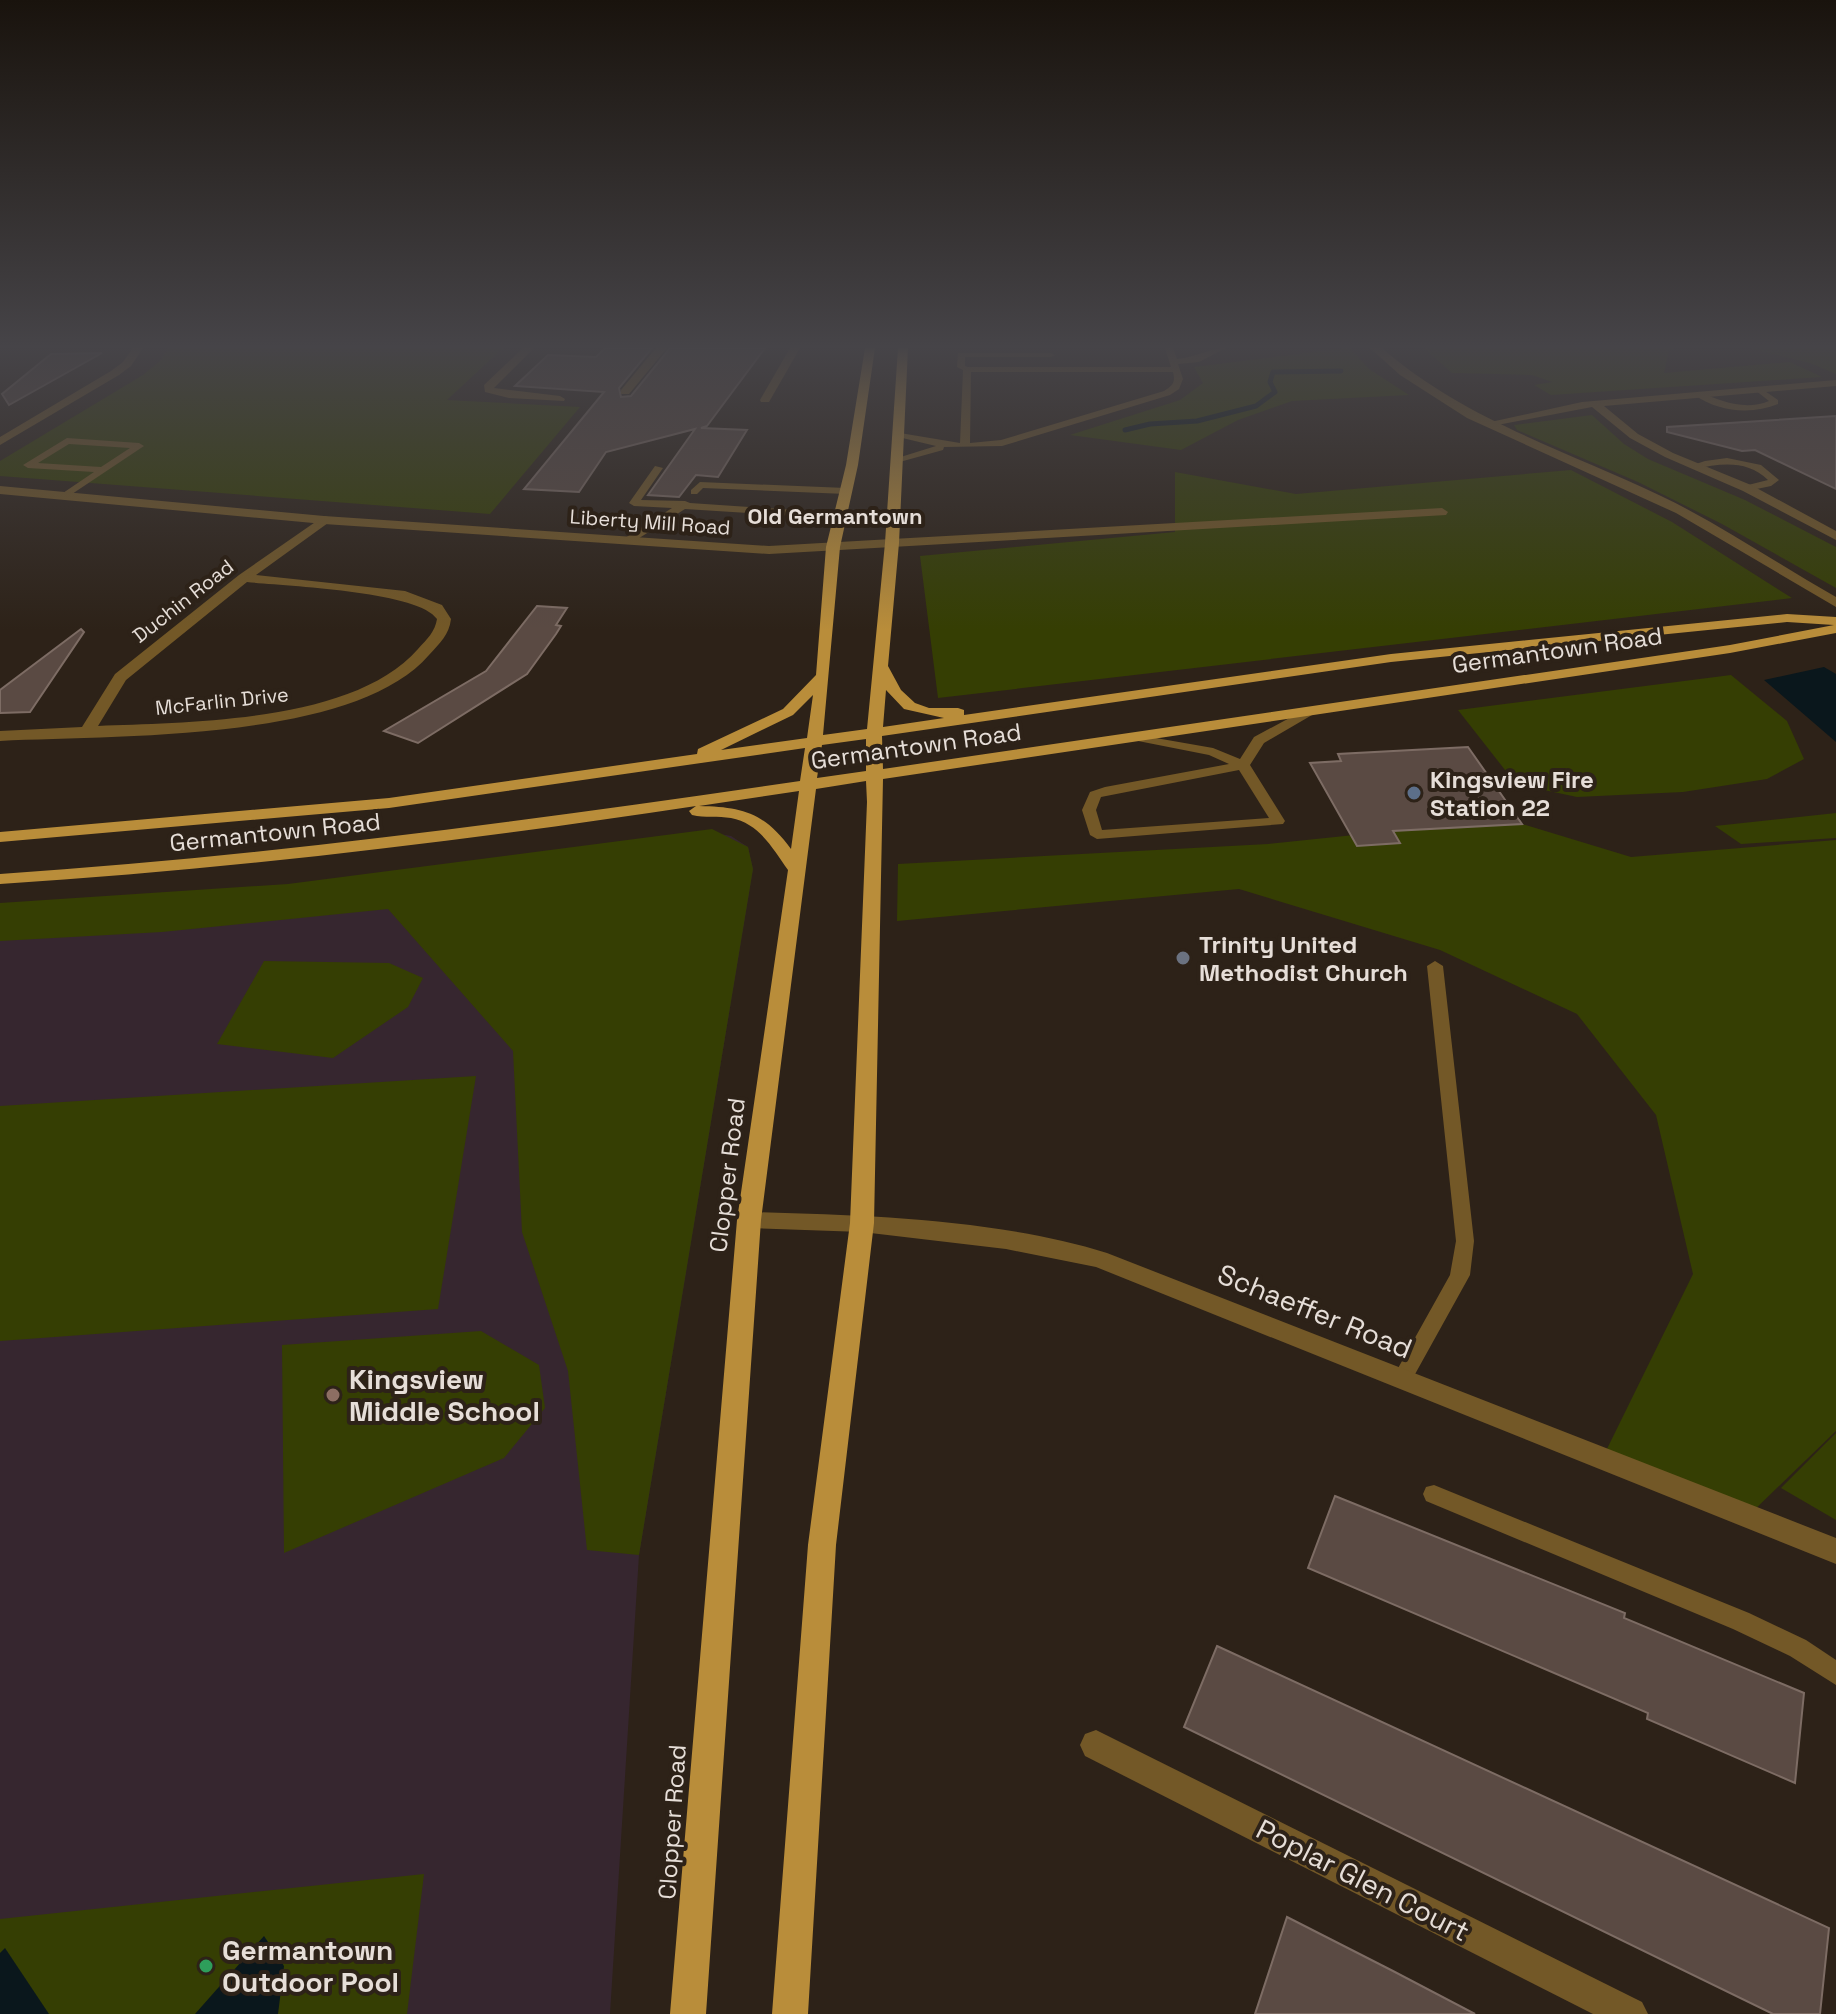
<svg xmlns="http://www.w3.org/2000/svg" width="1836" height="2014" viewBox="0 0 1836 2014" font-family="'Space Grotesk',sans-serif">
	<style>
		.education { fill: #36262f }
		.green { fill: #353e03 }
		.water { fill: #0a171c }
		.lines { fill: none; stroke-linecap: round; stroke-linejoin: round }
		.stream { stroke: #0a171c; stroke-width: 5 }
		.building { fill: #5a4a43; stroke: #7d6c64; stroke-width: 2 }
		.service { fill: #735827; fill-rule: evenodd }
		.minor { fill: #735827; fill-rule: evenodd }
		.tertiary { fill: #735827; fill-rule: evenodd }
		.primary { fill: #b98d3a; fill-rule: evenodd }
		.service-dot { fill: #5c6f8a; stroke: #2d2218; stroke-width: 3 }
		.worship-dot { fill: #6b7280; stroke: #2d2218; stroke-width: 3 }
		.education-dot { fill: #8d6e63; stroke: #2d2218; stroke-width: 3 }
		.leisure-dot { fill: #2e9e5b; stroke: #2d2218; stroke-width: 3 }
		.labels { text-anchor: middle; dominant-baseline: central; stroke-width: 8; stroke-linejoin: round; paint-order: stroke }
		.far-street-label { font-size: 20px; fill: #e6ded8; stroke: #2d2218 }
		.far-neighbourhood-label { font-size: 22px; font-weight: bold; fill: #e6ded8; stroke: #2d2218 }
		.street-label { font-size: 24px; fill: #e6ded8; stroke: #2d2218 }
		.poi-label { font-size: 24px; font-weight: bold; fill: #e6ded8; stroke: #2d2218; text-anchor: start }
		.near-street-label { font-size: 28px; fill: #e6ded8; stroke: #2d2218 }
		.near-poi-label { font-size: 28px; font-weight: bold; fill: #e6ded8; stroke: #2d2218; text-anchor: start }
	</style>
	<rect width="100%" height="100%" fill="#2d2218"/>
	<path class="education" d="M720,834L731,836L748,847L753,869L639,1555L610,2014H0V909L194,897Z"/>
	<g class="green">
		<path d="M168,348H503L447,400L580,407L490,514L0,476V461L143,375L160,361Z"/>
		<path d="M1345,348H1350L1369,369L1409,395L1292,401L1238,420L1181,450L1070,435L1180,400L1203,383L1194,367Z"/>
		<path d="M1424,348H1674L1669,350L1664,373L1790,362L1822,377L1551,395L1534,385L1552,382L1532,375L1452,373Z"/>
		<path d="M1748,348H1836V374L1810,363Z"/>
		<path d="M1592,415L1624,444L1648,459L1745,500L1836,547V588L1722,524L1638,482L1517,430L1514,425Z"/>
		<path d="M1571,470L1672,522L1792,598L938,698L920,556L1175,532V472L1296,494Z"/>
		<path d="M1731,675L1787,721L1804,759L1767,779L1683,792L1577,797L1516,784L1458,710Z"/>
		<path d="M1836,813V838L1741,844L1715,826Z"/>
		<path d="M1522,824L1631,857L1836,840V1431L1748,1516L1602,1459L1693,1274L1656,1115L1577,1014L1440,950L1239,889L897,921L898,864L1268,844L1393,831Z"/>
		<path d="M712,829L748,847L753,869L639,1555L587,1550L568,1371L522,1232L513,1051L388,909L162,932L0,941V903L288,884Z"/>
		<path d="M264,961L389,963L423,978L408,1007L333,1058L217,1044Z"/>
		<path d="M476,1076L438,1309L0,1341V1106Z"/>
		<path d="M481,1331L539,1365L545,1408L504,1458L284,1553L282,1345Z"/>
		<path d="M1836,1433V1520L1781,1488Z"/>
		<path d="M424,1874L407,2014H0V1919Z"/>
	</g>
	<g class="water">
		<path d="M1824,667L1836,674V742L1764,680Z"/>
		<path d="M264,1936L284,1966L278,2014H195Z"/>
		<path d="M5,1948L49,2014H0V1953Z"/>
	</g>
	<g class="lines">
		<path class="stream" d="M1125,430L1150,424L1197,421L1256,406L1275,392L1270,382L1273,372L1341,371"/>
	</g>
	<g class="building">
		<path d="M605,348H652L619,388L621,397L631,396L670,348H765L707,426L701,428L747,430L718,477L696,475L679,497L648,495L695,429L606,452L579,492L524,489L604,392L515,386L548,355L596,357Z"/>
		<path d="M102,353L9,405L2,394L51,354Z"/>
		<path d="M1836,416V489L1755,450L1742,451L1667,432V427Z"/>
		<path d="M537,606L567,608L556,625L561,626L556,634L527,674L418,743L384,731L486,671Z"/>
		<path d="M81,629L84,632L30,712L0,713V690Z"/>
		<path d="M1468,747L1522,824L1393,831L1400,843L1357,846L1310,763L1341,761L1338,754Z"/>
		<path d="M1335,1496L1625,1613L1624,1618L1804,1693L1795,1783L1647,1719L1648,1713L1308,1568Z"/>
		<path d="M1217,1646L1829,1928L1820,2014H1773L1184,1727Z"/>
		<path d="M1287,1917L1393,1971L1475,2014H1255Z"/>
	</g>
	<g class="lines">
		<g class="service">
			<path d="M1165,348H1173L1177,359C1194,358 1209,348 1226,348L1199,362L1178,364L1183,379L1179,389L1170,395L1002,446L944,447L943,450L896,463L891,460L936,446L894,436V432L960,443L963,370L957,367L958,353H1051L1055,355L1051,357H965V366L968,367H1171ZM971,372H1173C1176,383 1172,386 1164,391L1001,440L970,443Z"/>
			<path d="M1759,387L1778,400V404C1752,415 1718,412 1695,395L1699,392C1722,401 1744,411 1769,401L1755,390Z"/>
			<path d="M67,438L139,443L144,446L66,498L61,495L63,493L94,472L28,468L23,465ZM69,444L130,448L101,467L38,463Z"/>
			<path d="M1727,458L1761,465L1779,480L1771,486L1747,491L1744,490V486L1768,480C1748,460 1721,463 1695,469L1690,466L1705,461Z"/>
			<path d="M655,466L663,468L641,500L685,501L690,503L841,513L846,516L841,519L685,509L633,542H625V538L672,508L634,506L629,503Z"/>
			<path d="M700,482L846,488L851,491L846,494L703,488L697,494H691V490Z"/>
			<path d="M1308,708L1314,712L1312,715L1264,743L1250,765L1285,821L1283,824L1097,839L1090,835L1082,810L1090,792L1105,787L1229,764L1209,755L1133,740V734L1213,748L1240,759L1254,737ZM1239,770L1269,818L1102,830L1096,810L1101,797Z"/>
			<path d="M1435,961L1443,966L1474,1241L1470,1275L1409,1385L1402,1387L1395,1385L1392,1379L1450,1275L1456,1241L1427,966Z"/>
			<path d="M1434,1485L1749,1613L1806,1640L1836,1660V1685L1790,1656L1733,1629L1426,1501L1423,1494L1426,1487Z"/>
		</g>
		<g class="minor">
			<path d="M133,348H143L131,366L119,375L0,445V437L111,371L123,362Z"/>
			<path d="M523,348H534L494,388L560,396L565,399L564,401L509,398L485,392L484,385Z"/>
			<path d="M656,348H667L629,394H621V390Z"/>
			<path d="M790,348H800L769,402H761L760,400Z"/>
			<path d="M1836,380V386L1604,406L1638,434L1673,453L1751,485L1836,531V540L1743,491L1665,457L1630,438L1592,407L1492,426L1486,423L1582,402Z"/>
			<path d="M1442,508L1448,512L1446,515L892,547L885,543L892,539Z"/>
			<path d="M324,516L328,517V523L256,575L405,591L442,605L451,619C449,635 440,643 429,655C353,743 112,735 0,741V731L82,727L115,674L239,575ZM247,582C284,586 419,591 437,619C435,632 427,639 418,649C353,723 190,722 98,726L126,680Z"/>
			<path d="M1096,1730L1642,2002L1648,2014H1593L1085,1756L1080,1745L1085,1734Z"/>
		</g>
		<g class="tertiary">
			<path d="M1370,348H1382C1463,419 1565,450 1661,496C1722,525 1777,564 1836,597V607L1676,513L1467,418L1400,375Z"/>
			<path d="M0,486L324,516L769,546L892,539L899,543L892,547L769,554L324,524L0,494Z"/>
			<path d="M749,1212C864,1215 998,1219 1107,1253L1836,1538V1564L1096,1267L1006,1249L862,1232L749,1228L741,1226L737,1220L741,1214Z"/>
		</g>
		<path class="primary" d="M865,348H875L858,465L840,547L823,735L867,729L885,543L898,348H908L899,543L888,666L901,690L915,703L929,708H958L964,710V715L1391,654L1787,614L1836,617V633L1730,653L883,779L874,1223L836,1545L808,2014H772L808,1545L850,1223L867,802L866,781L816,789L761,1220L706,2014H670L737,1220L788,870C773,849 759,823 731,818C718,816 705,818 692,815L689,811L696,806C465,841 233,869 0,884V874C268,856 534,820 800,781L805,748L389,808L0,842V832L389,798L697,754L698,749L783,709L816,675L826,547L846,465ZM1787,622L1834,625L1730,645L883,769L882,736L1391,662ZM886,690L904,709L944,718L883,727ZM813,695L807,738L721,750L793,715ZM866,739V771L817,778L822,745ZM799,791L791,849C764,812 742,807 699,806Z"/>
	</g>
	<linearGradient id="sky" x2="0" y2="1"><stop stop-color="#19130d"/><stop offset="0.55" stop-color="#464448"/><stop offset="1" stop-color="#464448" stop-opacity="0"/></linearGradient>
	<rect width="1836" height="630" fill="url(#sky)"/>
	<circle class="service-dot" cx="1414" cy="793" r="8"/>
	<circle class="worship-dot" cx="1183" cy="958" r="8"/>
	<circle class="education-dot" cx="333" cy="1395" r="8"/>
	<circle class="leisure-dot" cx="206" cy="1966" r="8"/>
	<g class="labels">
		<g class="far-street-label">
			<text transform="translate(650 522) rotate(4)">Liberty Mill Road</text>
			<text transform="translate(183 601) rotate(-38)">Duchin Road</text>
			<text transform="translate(222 701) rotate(-6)">McFarlin Drive</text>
		</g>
		<g class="far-neighbourhood-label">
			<text x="835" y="516">Old Germantown</text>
		</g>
		<g class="street-label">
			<text transform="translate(1557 650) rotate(-8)">Germantown Road</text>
			<text transform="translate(916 746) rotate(-8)">Germantown Road</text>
			<text transform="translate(275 832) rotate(-6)">Germantown Road</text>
			<text transform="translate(727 1175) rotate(-83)">Clopper Road</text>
			<text transform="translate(672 1822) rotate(-86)">Clopper Road</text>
		</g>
		<g class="poi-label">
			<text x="1430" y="779">Kingsview Fire<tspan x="1430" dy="28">Station 22</tspan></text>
			<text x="1199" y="944">Trinity United<tspan x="1199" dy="28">Methodist Church</tspan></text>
		</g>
		<g class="near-street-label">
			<text transform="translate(1315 1311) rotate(22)">Schaeffer Road</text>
			<text transform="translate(1363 1880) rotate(27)">Poplar Glen Court</text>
		</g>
		<g class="near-poi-label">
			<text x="349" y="1379">Kingsview<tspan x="349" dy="32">Middle School</tspan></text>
			<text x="222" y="1950">Germantown<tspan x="222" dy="32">Outdoor Pool</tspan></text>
		</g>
	</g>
</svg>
